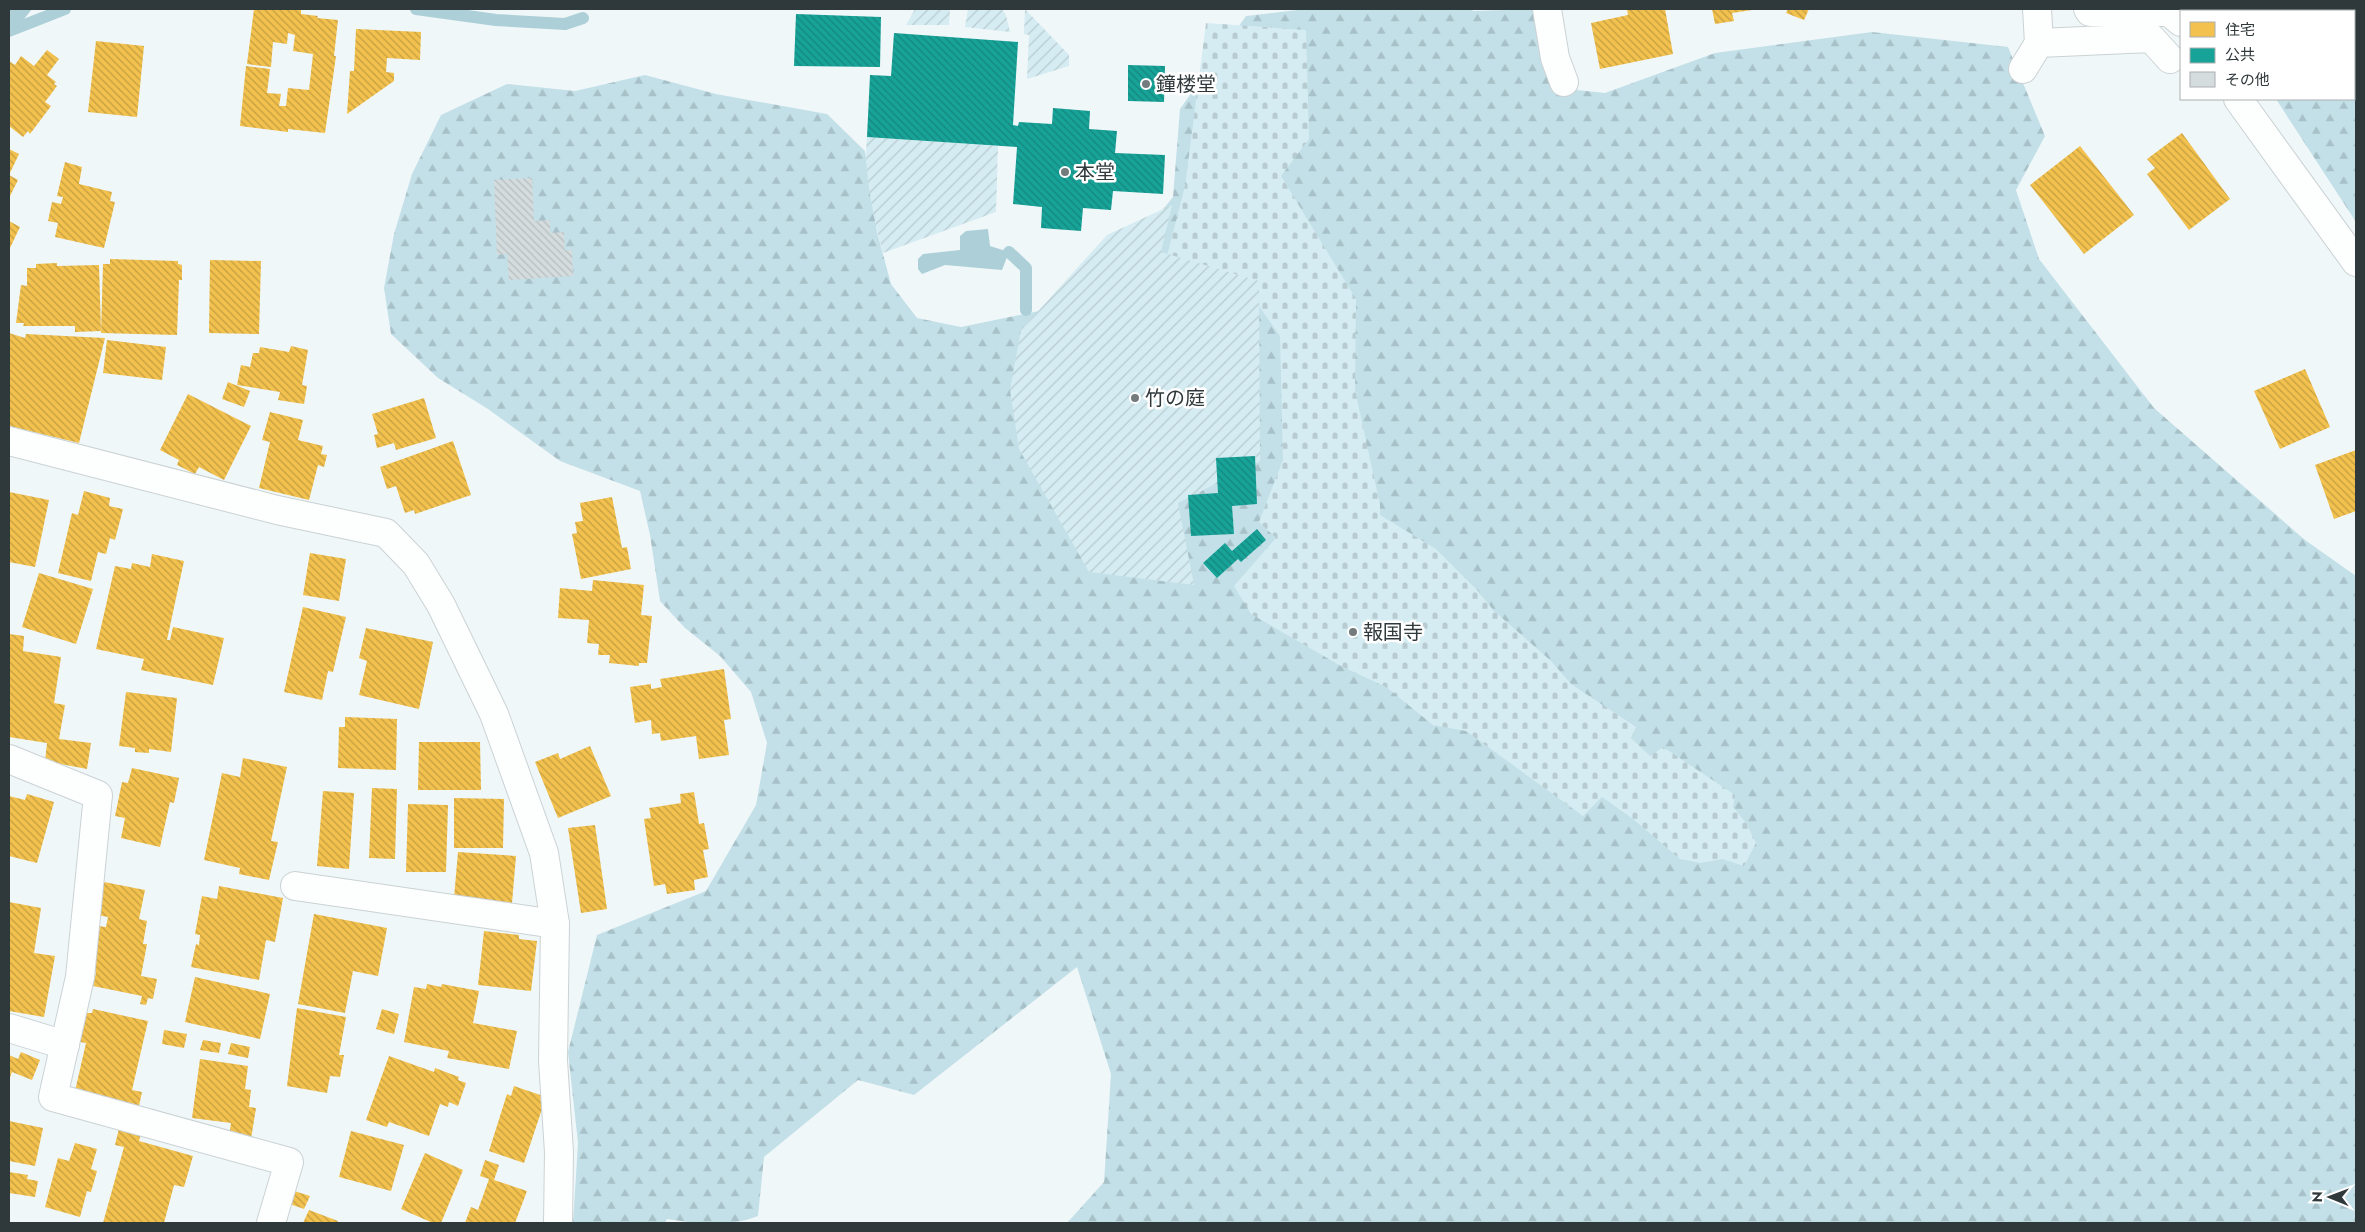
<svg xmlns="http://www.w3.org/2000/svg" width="2365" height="1232" viewBox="0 0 2365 1232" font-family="Jost,'Noto Sans JP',sans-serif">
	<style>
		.forest { fill: url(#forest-firs) }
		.cemetery { fill: url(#cemetery-stones) }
		.garden { fill: url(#garden-furrows) }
		.water { fill: #accfd8 }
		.homes { fill: url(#homes-back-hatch) }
		.public { fill: url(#public-back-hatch) }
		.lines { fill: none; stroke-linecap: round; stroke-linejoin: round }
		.stream { stroke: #accfd8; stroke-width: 12 }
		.building { fill: url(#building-back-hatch) }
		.minor-casing { stroke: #cbd2d4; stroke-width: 30 }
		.minor { stroke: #fdfefe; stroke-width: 28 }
		.poi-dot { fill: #737b7d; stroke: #fff; stroke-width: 2 }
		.labels { text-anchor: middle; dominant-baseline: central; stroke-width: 5; stroke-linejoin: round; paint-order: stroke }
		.poi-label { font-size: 20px; fill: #2f383a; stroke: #fff; text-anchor: start }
	</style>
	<defs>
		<pattern id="forest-firs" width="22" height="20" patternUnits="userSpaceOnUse" patternTransform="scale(1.25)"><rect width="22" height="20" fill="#c3e0e8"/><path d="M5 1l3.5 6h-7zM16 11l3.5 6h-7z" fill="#a8c1c8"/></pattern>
		<pattern id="cemetery-stones" width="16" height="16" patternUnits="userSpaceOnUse" patternTransform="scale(1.25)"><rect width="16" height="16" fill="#d5ecf2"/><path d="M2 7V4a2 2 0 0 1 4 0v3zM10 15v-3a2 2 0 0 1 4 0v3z" fill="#b7cbd0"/></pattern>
		<pattern id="garden-furrows" width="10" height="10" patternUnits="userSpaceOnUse" patternTransform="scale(1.25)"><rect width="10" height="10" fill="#d5ecf2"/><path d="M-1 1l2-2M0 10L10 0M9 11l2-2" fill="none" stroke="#b7cbd0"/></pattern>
		<pattern id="homes-back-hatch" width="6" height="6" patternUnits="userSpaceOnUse" patternTransform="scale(1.25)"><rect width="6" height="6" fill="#f2c14e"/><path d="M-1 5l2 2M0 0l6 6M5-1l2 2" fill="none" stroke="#c49e42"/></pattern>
		<pattern id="public-back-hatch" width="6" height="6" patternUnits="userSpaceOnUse" patternTransform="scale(1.25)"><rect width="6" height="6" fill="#17a398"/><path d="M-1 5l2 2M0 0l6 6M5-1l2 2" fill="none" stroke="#15867d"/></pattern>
		<pattern id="building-back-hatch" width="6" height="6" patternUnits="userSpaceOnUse" patternTransform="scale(1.25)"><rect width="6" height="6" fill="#d4dcde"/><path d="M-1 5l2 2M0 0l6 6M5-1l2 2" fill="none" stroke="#b6bebf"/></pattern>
	</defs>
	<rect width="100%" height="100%" fill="#f0f7f9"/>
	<g class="forest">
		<path d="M1306,9H1468L1474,11L1534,9L1558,88L1605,93L1715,53L1872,32L2008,47L2045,136L2016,190L2039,259L2154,408L2305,540L2356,576V1223H1067L1104,1182L1111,1074L1077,967L914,1095L858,1080L764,1157L758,1216C726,1228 699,1224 667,1219L665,1223H573L578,1143L568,1052L597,935L706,891L756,805L767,743L751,692L720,656L685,628L660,601L650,535L640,491L560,461L488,409L438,378L391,334L384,288L394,234L412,174L441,115L507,84L575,91L645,75L716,94L827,114L865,151L877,232L891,284L917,318L961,327L1088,301L1173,197L1180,109L1246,16Z"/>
		<path d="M2219,9H2356V222L2276,99H2354V11H2221Z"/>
	</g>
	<path class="cemetery" d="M1206,23L1306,30L1309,139L1281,176L1356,299L1355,390L1380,505V515L1436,549L1478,591L1494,611L1551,661L1571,684L1636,727L1631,738L1650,756L1663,747L1735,795L1733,807L1746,823L1756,843L1744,866L1722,859L1701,863L1680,859L1633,819L1602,797L1583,816L1466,731L1433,725L1386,687L1341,666L1251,614L1234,586L1276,538L1259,522L1283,460L1280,336L1240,279L1166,260L1185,186Z"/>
	<g class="garden">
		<path d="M915,9H950L949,25H906Z"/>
		<path d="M968,9H1002L1006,15L1010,32L965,27Z"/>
		<path d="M1025,9L1069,55V66L1027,79L1029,35L1024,34Z"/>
		<path d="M867,137L998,146L996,212L883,253C874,221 863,169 867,137Z"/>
		<path d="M1172,205L1161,252L1259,281L1260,461L1178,503L1194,585L1089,572L1019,449L1010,390L1021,330L1107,235Z"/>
	</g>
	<g class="water">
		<path d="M9,9H32L9,38Z"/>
		<path d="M988,229L990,246L1009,252L1002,270L945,265L922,274L918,269V259L923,254L960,250V236L966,231Z"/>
	</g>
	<g class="homes">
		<path d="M254,9L301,10V14L318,16L317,18L338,20L334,56H336L325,133L288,129V132L240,126L246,66L270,69L267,93L281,94L279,106H286L288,88L309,90L313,54L293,51L295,35L288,33L287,44L273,42L271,67L247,64Z"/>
		<path d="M1627,9H1665L1673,54L1600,69L1591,23L1628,15Z"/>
		<path d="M1712,9H1752V10L1732,13L1734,21L1715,24Z"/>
		<path d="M1788,9H1809L1804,20L1786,13Z"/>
		<path d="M356,29L421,32L420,60L387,58L386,72L394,73V81L347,114L350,71H354Z"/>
		<path d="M96,41L144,46L137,117L88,112Z"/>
		<path d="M47,50L59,59L47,75L56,82L54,84L57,86L45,102L51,106L30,134L28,131L23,137L9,126V61L15,65L21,56L34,66Z"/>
		<path d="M2182,133L2230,199L2189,230L2147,174L2155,168L2147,159Z"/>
		<path d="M2080,146L2134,215L2084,254L2030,185Z"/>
		<path d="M9,149L19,154L9,175L18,180L9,198Z"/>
		<path d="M65,162L82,167L79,184L112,192L110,201L115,202L104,248L55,237L58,223L48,221L52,202L61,204L63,197L57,196Z"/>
		<path d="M9,221L20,227L9,250Z"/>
		<path d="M110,259L178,261V264L182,265V280H179L177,335L101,333L103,264H110Z"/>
		<path d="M210,260L261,261L259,334L209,333Z"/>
		<path d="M57,263V266L99,265L101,331L75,332V326H23L24,323H16L21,285L27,286V268H36V264Z"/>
		<path d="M9,333L25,338L26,334L105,338L79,443L9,426Z"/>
		<path d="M107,340L166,347L162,380L103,373Z"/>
		<path d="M291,346L308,350L302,385L307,386L304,404L278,400L280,392L237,385L241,365L250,367L253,353H259L260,347L289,352Z"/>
		<path d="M2305,369L2330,427L2280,449L2254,391Z"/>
		<path d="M228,382L250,391L244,407L222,399Z"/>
		<path d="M188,394L251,426L224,480L199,467L195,474L177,465L179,460L160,450Z"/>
		<path d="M424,398L436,438L396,450L394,443L377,448L374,435L378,434L372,414Z"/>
		<path d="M270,412L303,420L298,440L323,446L321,454L327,455L324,467L318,465L309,500L259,488L270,442L262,440Z"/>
		<path d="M453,441L471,495L415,514L414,510L405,513L396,486L387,489L380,467Z"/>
		<path d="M2356,450V511L2334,519L2315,465Z"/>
		<path d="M84,491L110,498L109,506L123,509L115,540L110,538L106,554L98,552L91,581L58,573L72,513L78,515Z"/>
		<path d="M9,492L49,500L35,567L9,562Z"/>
		<path d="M612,497L622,548L627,547L631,569L581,579L572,534L577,533L575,522L583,521L580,503Z"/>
		<path d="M310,553L346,559L339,601L303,595Z"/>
		<path d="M152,554L184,561L167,640H170L173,627L224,638L213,685L141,670L144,659L96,649L115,566L131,569L132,563L150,567Z"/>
		<path d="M39,573L93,589L76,644L22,627Z"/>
		<path d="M593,580L644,585L641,615L652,616L647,663H639V666L609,663L610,655H598L599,644L587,643L589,620L558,618L560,588L592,591Z"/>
		<path d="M303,607L346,617L333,672L328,671L322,700L284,692Z"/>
		<path d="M366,628L433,642L419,709L359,695L367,661L359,658Z"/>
		<path d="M9,634L24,636L23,651L61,657L54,703L65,705L59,739L91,743L87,769L45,761L47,743L9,737Z"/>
		<path d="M724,669L731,719L724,720L729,755L699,759L696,736L661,741L660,733L652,734L651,720L635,723L630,687L651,684V689L662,687L660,679Z"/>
		<path d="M126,692L177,698L171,752L149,749V753L135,752V748L119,746Z"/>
		<path d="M345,717L397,719L396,770L338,768L339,727H345Z"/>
		<path d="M419,742H480L481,790H418Z"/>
		<path d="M590,746L611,796L558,818L535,762L558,753L560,759Z"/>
		<path d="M243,758L287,767L271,841L278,842L269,880L239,874L240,868L204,860L222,773L240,777Z"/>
		<path d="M132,768L179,778L174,803L170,802L160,847L121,838L125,818L115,816L122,782L128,783Z"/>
		<path d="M372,788L397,789L395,859L369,858Z"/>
		<path d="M323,791L354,793L349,869L317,866Z"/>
		<path d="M694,792L699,824L704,823L709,849L703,850L708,877L694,880L695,890L667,894L665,884L654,886L644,819L651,818L649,808L681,803L680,794Z"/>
		<path d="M27,794L54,802L37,863L9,856V796L25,800Z"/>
		<path d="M454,798L504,799L503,848H454Z"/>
		<path d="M408,804L448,805L446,872H406Z"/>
		<path d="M595,825L607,909L581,913L568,828Z"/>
		<path d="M458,852L516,856L512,903L454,898Z"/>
		<path d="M104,882L145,890L139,919L147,921L143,944H147L141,976L157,979L153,999L148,998L146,1005L140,1004L142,996L93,986L96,972L89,970L98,926L106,927L108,917L97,915Z"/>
		<path d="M219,886L283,898L275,942L266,940L259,980L191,967L196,944L199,945L200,935L195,934L202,896L217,899Z"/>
		<path d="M9,902L41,908L34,953L55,956L44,1017L9,1011Z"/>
		<path d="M314,914L387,928L378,976L353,971L345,1013L298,1004Z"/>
		<path d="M484,931L519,935V939L537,941L531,991L478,985Z"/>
		<path d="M195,977L270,994L260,1039L185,1022Z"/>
		<path d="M427,984L441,987L442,984L479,991L473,1023L517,1031L509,1069L447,1058L449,1051L404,1042L414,987L426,989Z"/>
		<path d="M297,1008L346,1017L339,1055H344L340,1077L330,1076L327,1093L287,1086Z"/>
		<path d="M93,1009L148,1021L132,1090L142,1092L139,1106L75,1091L86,1043L80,1042L87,1013H92Z"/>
		<path d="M382,1009L399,1014L394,1034L376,1029Z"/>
		<path d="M164,1030L187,1034L184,1048L162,1044Z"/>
		<path d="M203,1040L221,1043L219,1053L200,1050Z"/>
		<path d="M231,1043L250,1047L248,1058L228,1054Z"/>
		<path d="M21,1052L40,1060L32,1080L12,1072L9,1080V1055L18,1059Z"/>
		<path d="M389,1056L434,1072L435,1068L459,1077L458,1080L466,1083L458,1106L449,1102L448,1107L440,1104L429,1136L389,1122L387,1127L366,1120Z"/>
		<path d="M200,1059L248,1066L245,1089L251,1090L249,1107L256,1108L251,1139L229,1136L231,1123L192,1118Z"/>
		<path d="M514,1086L546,1097L524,1163L489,1151L507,1094L511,1096Z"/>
		<path d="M9,1121L43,1128L35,1166L9,1161Z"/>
		<path d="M120,1124L142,1130L139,1141L193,1156L184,1187L174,1185L164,1223H103L124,1147L115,1145Z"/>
		<path d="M351,1131L404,1145L391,1191L339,1177Z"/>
		<path d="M75,1143L97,1149L91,1169L97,1171L91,1192L87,1191L80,1217L45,1207L58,1158L69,1161Z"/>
		<path d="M425,1153L463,1170L441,1223H433L401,1209Z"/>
		<path d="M485,1160L499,1165L494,1180L527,1191L515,1223H465L471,1207L478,1210L489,1179L480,1176Z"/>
		<path d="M9,1172L28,1175L27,1179L38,1181L35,1197L9,1193Z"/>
		<path d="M291,1190L310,1196L304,1209L287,1203Z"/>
		<path d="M309,1210L338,1221L337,1223H303Z"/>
	</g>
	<g class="public">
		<path d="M796,14L881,17L880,67L794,66Z"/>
		<path d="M894,33L1018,42L1013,125L1018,126L1019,122L1052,124L1053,108L1090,111L1089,129L1117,131L1115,153L1165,155L1163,194L1113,191L1111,210L1083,208L1081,231L1041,228L1042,207L1013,204L1017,147L867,137L870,75L891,76Z"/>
		<path d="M1128,65L1165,66L1164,102L1128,101Z"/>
		<path d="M1255,456L1257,504L1232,506L1234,534L1191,536L1188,495L1218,493L1216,458Z"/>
		<path d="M1257,529L1266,540L1241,562L1238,559L1217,578L1203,563L1225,543L1232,551Z"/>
	</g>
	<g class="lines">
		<g class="stream">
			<path d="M416,9L496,20L565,24L583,18"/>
			<path d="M9,31L65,9"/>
			<path d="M1009,252L1026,268V310"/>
		</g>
	</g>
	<path class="building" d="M532,178L534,221L550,220V233L564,232L565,250H572L573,276L509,280L507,254L497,255L494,180Z"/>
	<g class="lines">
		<defs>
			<g id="minor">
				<path d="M1547,9L1555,58L1564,82"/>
				<path d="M2088,9L2090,12H2169L2181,22"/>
				<path d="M2039,43L2151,38L2170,59"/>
				<path d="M2023,69L2039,43L2037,9"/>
				<path d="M2238,99L2356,262"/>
				<path d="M9,441L277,510L386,533L416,564L441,605L494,714L544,853L555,924L553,1061L559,1152L558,1223"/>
				<path d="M9,759L98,795L80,977L53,1097L289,1162L271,1223"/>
				<path d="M295,886L555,924"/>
				<path d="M9,1028L65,1045"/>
			</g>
		</defs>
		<use href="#minor" class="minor-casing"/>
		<use href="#minor" class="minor"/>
	</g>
	<g class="poi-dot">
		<circle cx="1146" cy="84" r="5"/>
		<circle cx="1065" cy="172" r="5"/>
		<circle cx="1135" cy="398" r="5"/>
		<circle cx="1353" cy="632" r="5"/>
	</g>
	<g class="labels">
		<g class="poi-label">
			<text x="1156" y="84">鐘楼堂</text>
			<text x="1075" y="172">本堂</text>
			<text x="1145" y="398">竹の庭</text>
			<text x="1363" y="632">報国寺</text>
		</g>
	</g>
	<rect width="2365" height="1232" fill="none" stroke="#2f383a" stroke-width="20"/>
	<rect x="2180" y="10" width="175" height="90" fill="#ffffff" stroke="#acafb0"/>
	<rect x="2190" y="22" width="25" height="15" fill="#f2c14e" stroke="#acafb0"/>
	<text x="2225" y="35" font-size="15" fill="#2f383a">住宅</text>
	<rect x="2190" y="48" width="25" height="15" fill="#17a398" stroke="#acafb0"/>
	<text x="2225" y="60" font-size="15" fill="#2f383a">公共</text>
	<rect x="2190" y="72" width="25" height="15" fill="#d4dcde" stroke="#acafb0"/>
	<text x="2225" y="85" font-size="15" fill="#2f383a">その他</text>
	<g transform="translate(2330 1197) rotate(271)" stroke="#ffffff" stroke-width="4" paint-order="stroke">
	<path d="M0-4L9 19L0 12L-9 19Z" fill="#2f383a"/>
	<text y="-8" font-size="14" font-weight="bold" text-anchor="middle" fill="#2f383a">N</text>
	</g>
</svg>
